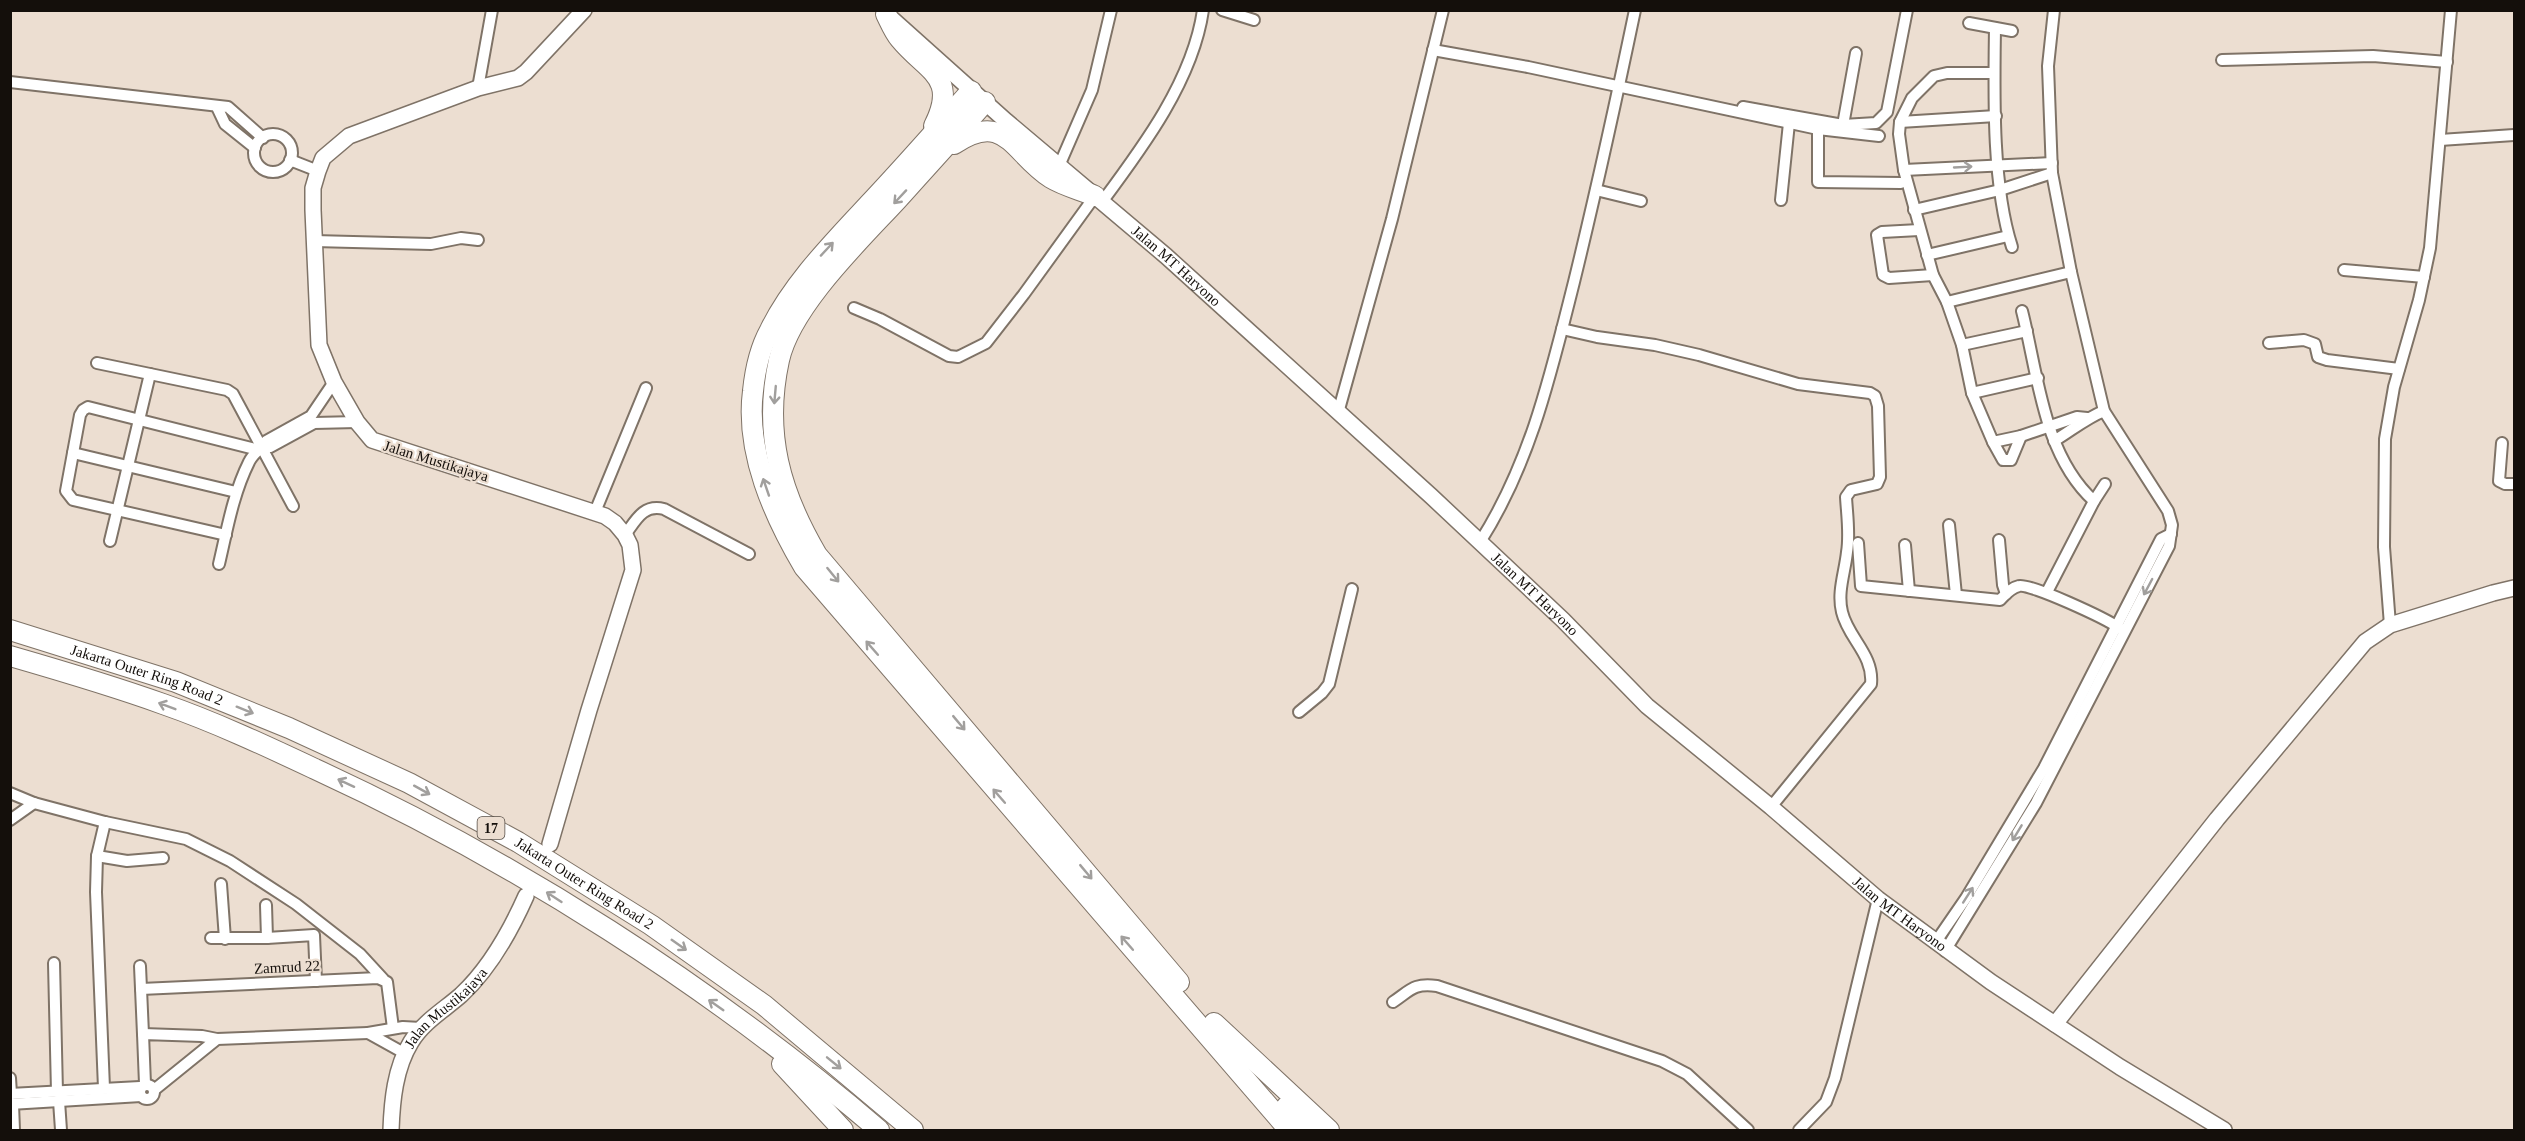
<svg xmlns="http://www.w3.org/2000/svg" width="2525" height="1141" viewBox="0 0 2525 1141" font-family="'Times New Roman',serif">
	<style>
		.lines { fill: none; stroke-linecap: round; stroke-linejoin: round }
		.street-casing { stroke: #7f7367; stroke-width: 14 }
		.secondary-casing { stroke: #7f7367; stroke-width: 18 }
		.highway-casing { stroke: #7f7367; stroke-width: 22 }
		.street { stroke: #fff; stroke-width: 10 }
		.secondary { stroke: #fff; stroke-width: 15 }
		.highway { stroke: #fff; stroke-width: 20 }
		.oneway { stroke: #a19f9d }
		.labels { text-anchor: middle; dominant-baseline: central; stroke-width: 4.5; stroke-linejoin: round; paint-order: stroke }
		.shield { fill: #ecded1; stroke: #554d46; stroke-width: 1.5 }
		.shield-label { font-size: 14px; font-weight: bold; fill: #140f0b }
		.street-label { font-size: 15px; fill: #140f0b; stroke: #ecded1 }
	</style>
	<rect width="100%" height="100%" fill="#ecded1"/>
	<g class="lines">
		<defs>
			<g id="street">
				<path d="M1222,10L1254,20"/>
				<path d="M1969,23L2012,31"/>
				<path d="M1995,28C1994,95 1992,185 2012,247"/>
				<path d="M1433,50L1528,67L1818,129L1879,136"/>
				<path d="M2222,60L2373,56L2447,62"/>
				<path d="M1994,73H1947L1934,76L1912,98L1900,122L1899,134L1904,170L1933,275L1947,302L1962,345L1972,393L1993,442L2003,460H2011L2021,436"/>
				<path d="M10,82L228,107L263,138"/>
				<path d="M478,88L492,10"/>
				<path d="M217,107L225,124L255,148"/>
				<path d="M1743,107L1843,125L1876,123L1887,112L1907,10"/>
				<path d="M1900,122L1996,116"/>
				<path d="M1843,125L1856,53"/>
				<path d="M1818,129V182L1901,183"/>
				<circle cx="273" cy="153" r="19"/>
				<path d="M2440,140L2514,135"/>
				<path d="M290,160L318,171"/>
				<path d="M1059,166L1092,90L1111,10"/>
				<path d="M1904,170L2052,163"/>
				<path d="M1596,190L1641,201"/>
				<path d="M1781,200L1789,123"/>
				<path d="M1102,202C1143,147 1193,80 1203,10"/>
				<path d="M1914,210L2000,190L2052,173"/>
				<path d="M1919,230L1882,232L1877,235L1883,275L1889,278L1933,275"/>
				<path d="M314,241L431,244L461,238L478,240"/>
				<path d="M1927,255L2008,236"/>
				<path d="M2344,270L2424,277"/>
				<path d="M1947,302L2071,272"/>
				<path d="M854,308L880,319L949,356L958,357L986,343L1024,294L1095,196"/>
				<path d="M2022,311C2038,374 2043,455 2094,501L2047,592"/>
				<path d="M1562,329L1597,337L1655,345L1699,355L1798,384L1870,393L1875,396L1878,406L1880,477L1877,484L1851,490L1846,497C1847,515 1850,534 1847,552C1845,572 1837,592 1842,612C1848,638 1874,655 1871,684L1771,807"/>
				<path d="M2269,343L2304,340L2315,344L2318,357L2327,360L2399,369"/>
				<path d="M1962,345L2027,331"/>
				<path d="M97,363L227,390L233,394L293,506"/>
				<path d="M1972,393L2038,378"/>
				<path d="M1338,413L1392,219L1443,10"/>
				<path d="M2054,441C2071,431 2086,418 2104,411"/>
				<path d="M1993,442L2021,436L2077,417L2087,418"/>
				<path d="M2502,443L2499,481L2505,484H2514"/>
				<path d="M263,446L270,447L314,423L357,422"/>
				<path d="M73,453L236,492"/>
				<path d="M2094,501L2105,484"/>
				<path d="M595,512L646,388"/>
				<path d="M1949,525L1956,595"/>
				<path d="M226,535L73,500L66,491L80,415L83,410L88,407L259,450"/>
				<path d="M625,535C636,520 643,504 664,509L749,554"/>
				<path d="M1999,540L2003,585L2006,594"/>
				<path d="M110,541L150,374"/>
				<path d="M1480,542C1531,462 1551,373 1574,282C1596,192 1616,101 1635,10"/>
				<path d="M1858,543L1861,586L2000,600C2006,594 2010,588 2019,586C2030,583 2107,619 2119,628"/>
				<path d="M1905,545L1909,591"/>
				<path d="M219,564C227,530 233,494 249,462C253,453 262,449 266,441L311,416L334,382"/>
				<path d="M2390,625L2384,547L2385,439L2394,387L2419,300L2430,248L2451,10"/>
				<path d="M1299,712L1322,693L1329,684L1352,589"/>
				<path d="M10,793L34,803L105,822L186,839L230,861L296,904L360,954L383,979"/>
				<path d="M10,820L34,803"/>
				<path d="M97,856L127,861L163,858"/>
				<path d="M221,884L225,939"/>
				<path d="M266,905L267,938"/>
				<path d="M211,938H267L314,935L316,981"/>
				<path d="M1935,943L1966,898L2044,768L2161,539L2171,534"/>
				<path d="M1945,951L2036,803L2169,546L2172,525L2168,511L2104,411L2071,272L2052,173L2048,66L2054,10"/>
				<path d="M54,963L57,1092"/>
				<path d="M140,966L143,1034"/>
				<path d="M141,989L378,978L387,982L393,1028"/>
				<path d="M1393,1002C1411,990 1413,983 1437,986L1662,1061L1687,1074L1748,1130"/>
				<path d="M404,1053L368,1033L403,1027L421,1028"/>
				<path d="M10,1078L11,1094"/>
				<path d="M145,1084L143,1034L202,1036L217,1039"/>
				<circle cx="147" cy="1092" r="7"/>
				<path d="M104,1088L96,892L97,856L105,822"/>
				<path d="M154,1090L217,1039L368,1033"/>
				<path d="M10,1094L140,1087"/>
				<path d="M59,1101L61,1130"/>
				<path d="M10,1104L141,1096"/>
				<path d="M13,1104L14,1130"/>
				<path d="M1799,1130L1826,1102L1835,1078L1878,899"/>
			</g>
			<g id="secondary">
				<path id="s1" d="M891,18L1006,121L1166,256L1431,496L1563,620L1647,706L1771,807L1878,899L1991,982L2120,1067L2224,1130"/>
				<path d="M550,844L589,710L633,570L630,545L625,535L615,523L605,516L372,440L357,422L334,382L319,345L313,210V188L318,171L323,158L349,136L478,88L518,78L526,72L584,10"/>
				<path d="M2055,1024L2217,819L2365,642L2390,625L2493,593L2514,588"/>
				<path id="s2" d="M391,1130C392,1101 395,1068 411,1042C423,1022 444,1010 461,995C490,968 510,932 526,896"/>
			</g>
			<g id="highway">
				<path d="M886,14C890,22 894,32 900,39C927,72 959,76 934,126"/>
				<path d="M971,91C937,129 903,168 868,205C833,243 793,283 770,330C760,348 755,371 753,391C745,452 774,516 804,567L1289,1130"/>
				<path d="M985,102C956,135 926,168 897,200C860,240 791,306 779,360C763,433 780,492 817,555L1179,982"/>
				<path d="M954,144C1006,109 1013,154 1051,178C1064,186 1081,190 1095,196"/>
				<path id="s3" d="M10,630L176,682L289,728L409,783L518,842L651,925L764,1005L913,1130"/>
				<path d="M10,656C62,671 113,686 163,704C215,722 266,746 315,769C517,862 710,986 879,1130"/>
				<path d="M1214,1023L1329,1130"/>
				<path d="M782,1064L843,1130"/>
				<path d="M1286,1107L1306,1130"/>
			</g>
		</defs>
		<use href="#street" class="street-casing"/>
		<use href="#secondary" class="secondary-casing"/>
		<use href="#highway" class="highway-casing"/>
		<use href="#street" class="street"/>
		<use href="#secondary" class="secondary"/>
		<use href="#highway" class="highway"/>
	</g>
	<defs><path id="oneway-shaft" d="M-6 0H5M1.5-3L5.5 0L1.5 3" fill="none" stroke-width="1.6" stroke-linecap="round" stroke-linejoin="round" transform="scale(1.5)"/></defs>
	<g class="oneway">
		<use href="#oneway-shaft" transform="translate(1963 167) rotate(-3)"/>
		<use href="#oneway-shaft" transform="translate(900 197) rotate(133)"/>
		<use href="#oneway-shaft" transform="translate(827 249) rotate(-47)"/>
		<use href="#oneway-shaft" transform="translate(775 395) rotate(95)"/>
		<use href="#oneway-shaft" transform="translate(766 487) rotate(-109)"/>
		<use href="#oneway-shaft" transform="translate(833 575) rotate(51)"/>
		<use href="#oneway-shaft" transform="translate(2148 587) rotate(118)"/>
		<use href="#oneway-shaft" transform="translate(872 648) rotate(-131)"/>
		<use href="#oneway-shaft" transform="translate(167 706) rotate(-159)"/>
		<use href="#oneway-shaft" transform="translate(245 710) rotate(22)"/>
		<use href="#oneway-shaft" transform="translate(959 723) rotate(50)"/>
		<use href="#oneway-shaft" transform="translate(346 783) rotate(-155)"/>
		<use href="#oneway-shaft" transform="translate(422 790) rotate(29)"/>
		<use href="#oneway-shaft" transform="translate(999 796) rotate(-131)"/>
		<use href="#oneway-shaft" transform="translate(2017 833) rotate(121)"/>
		<use href="#oneway-shaft" transform="translate(1086 872) rotate(50)"/>
		<use href="#oneway-shaft" transform="translate(1968 895) rotate(-57)"/>
		<use href="#oneway-shaft" transform="translate(554 897) rotate(-147)"/>
		<use href="#oneway-shaft" transform="translate(1127 943) rotate(-131)"/>
		<use href="#oneway-shaft" transform="translate(679 945) rotate(35)"/>
		<use href="#oneway-shaft" transform="translate(716 1005) rotate(-145)"/>
		<use href="#oneway-shaft" transform="translate(834 1063) rotate(39)"/>
	</g>
	<g class="labels">
		<rect class="shield" x="477.5" y="817" width="27" height="22" rx="4.5"/>
		<g class="shield-label">
			<text x="491" y="828">17</text>
		</g>
		<g class="street-label">
			<text stroke="none"><textPath href="#s1" startOffset="378">Jalan MT Haryono</textPath></text>
			<text transform="translate(436 461) rotate(17)">Jalan Mustikajaya</text>
			<text stroke="none"><textPath href="#s1" startOffset="864">Jalan MT Haryono</textPath></text>
			<text stroke="none"><textPath href="#s3" startOffset="144">Jakarta Outer Ring Road 2</textPath></text>
			<text stroke="none"><textPath href="#s3" startOffset="630">Jakarta Outer Ring Road 2</textPath></text>
			<text stroke="none"><textPath href="#s1" startOffset="1350">Jalan MT Haryono</textPath></text>
			<text transform="translate(287 967) rotate(-3)">Zamrud 22</text>
			<text stroke="none"><textPath href="#s2" startOffset="140">Jalan Mustikajaya</textPath></text>
		</g>
	</g>
	<rect width="2525" height="1141" fill="none" stroke="#140f0b" stroke-width="24"/>
</svg>
